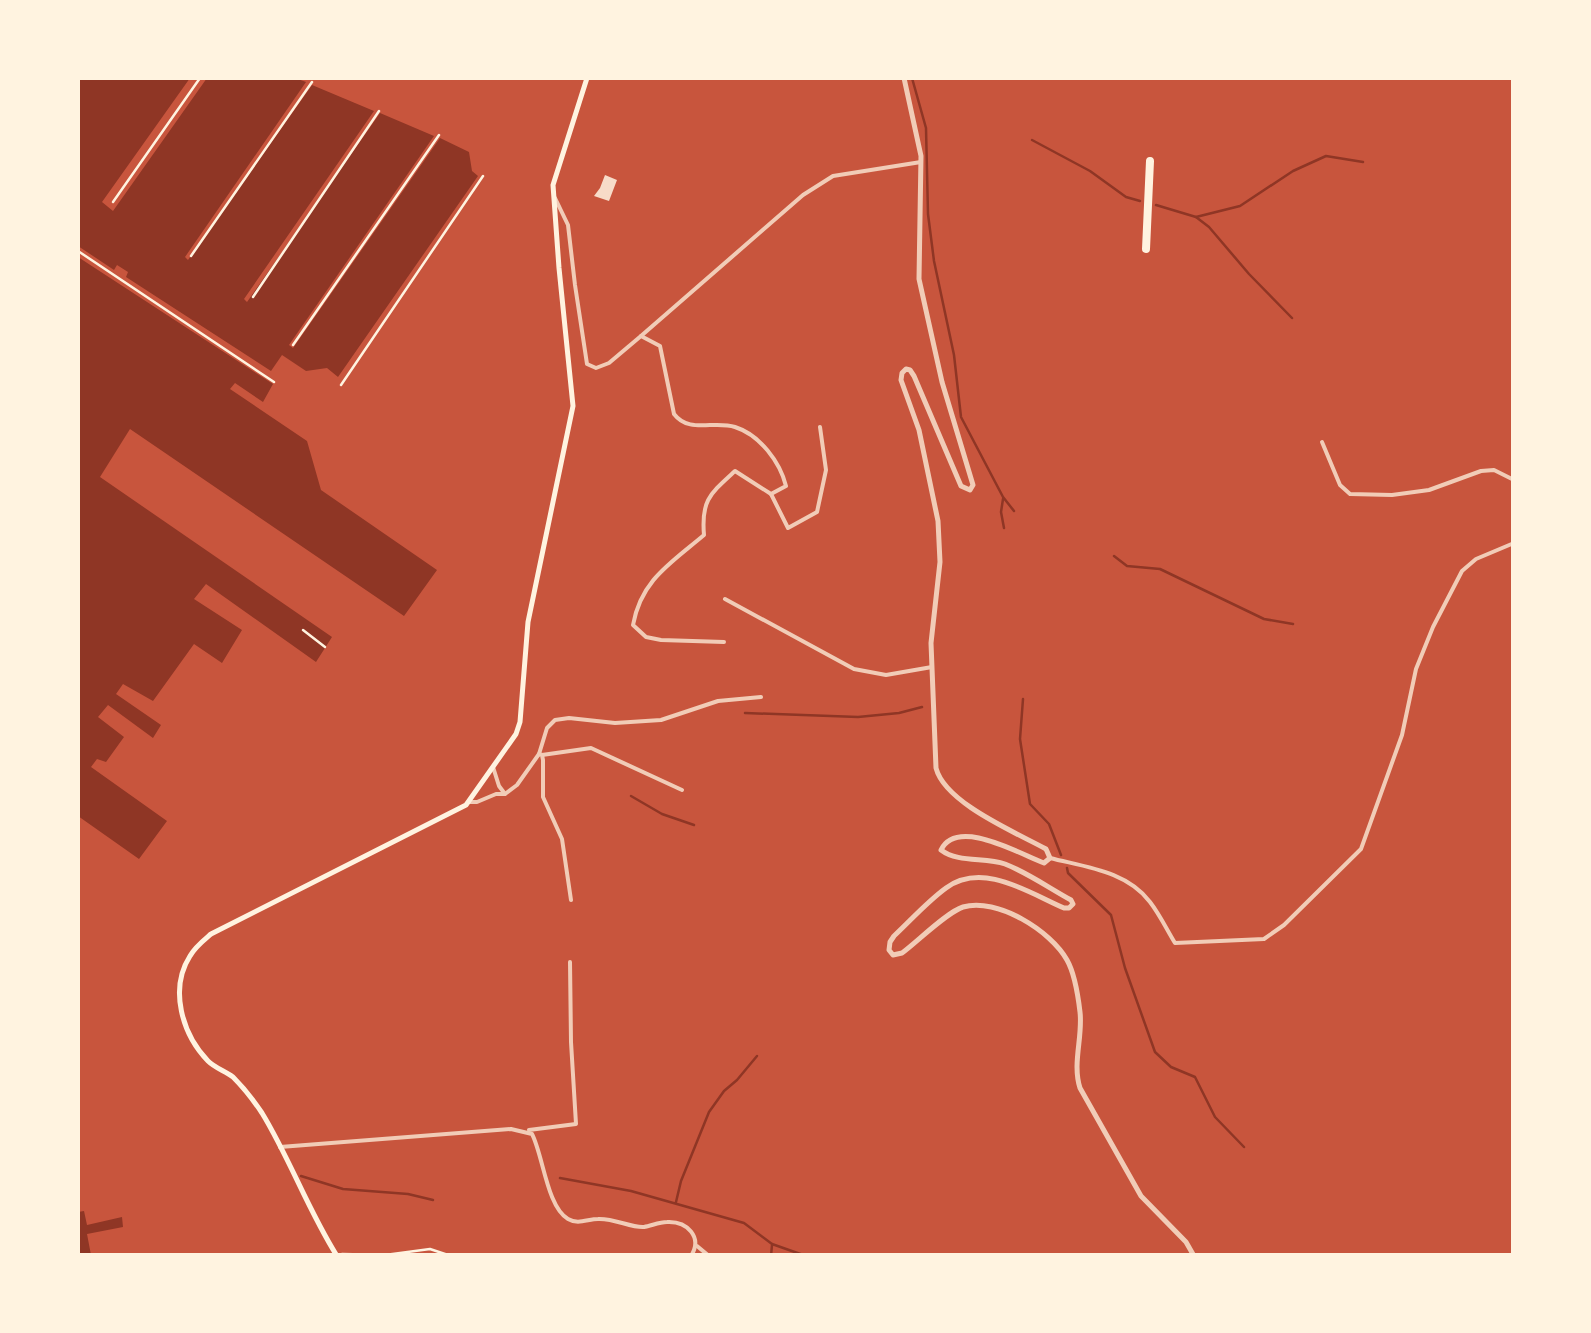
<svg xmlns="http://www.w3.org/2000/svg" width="1591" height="1333" viewBox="0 0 1591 1333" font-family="Arial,sans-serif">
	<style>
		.water { fill: #8f3625 }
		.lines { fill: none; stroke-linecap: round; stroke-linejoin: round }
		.stream { stroke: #8f3625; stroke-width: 2.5 }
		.building { fill: #f7dbc8 }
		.path { stroke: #fff3e0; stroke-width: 2.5 }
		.minor { stroke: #f1ccb7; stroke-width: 4 }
		.tertiary { stroke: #f1ccb7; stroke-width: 5 }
		.secondary { stroke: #fff3e0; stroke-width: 5 }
		.motorway { stroke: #fff3e0; stroke-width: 8 }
	</style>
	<rect width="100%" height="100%" fill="#c8553d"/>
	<g class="water">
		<path d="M78,78H190L102,202L113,211L207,78H295L306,82L185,257L188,260L312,85L374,111L244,299L247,302L380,113L434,136L289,345L293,348L440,138L469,152L472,171L478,176L338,377L327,368L306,371L282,355L271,371L126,277L128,272L117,265L114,270L78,246Z"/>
		<path d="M78,257L273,384L263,402L235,383L230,389L307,441L321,490L437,570L404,616L130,429L100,477L332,637L316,662L206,584L194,599L242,630L222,663L194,644L153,701L123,684L116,694L161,725L153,738L108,705L98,717L124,737L106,762L97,759L91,767L167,821L139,859L78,816Z"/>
		<path d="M84,1211L87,1225L122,1217L123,1227L87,1234L91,1255H78V1212Z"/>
	</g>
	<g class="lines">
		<g class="stream">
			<path d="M912,78L926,128L928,214L934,261L954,355L961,417L1003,497L1014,511"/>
			<path d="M1032,140L1090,171L1126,197L1140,201"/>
			<path d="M1156,205L1196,217L1209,227L1249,274L1292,318"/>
			<path d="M1196,217L1240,206L1293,171L1326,156L1363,162"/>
			<path d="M1003,499L1001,512L1004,528"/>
			<path d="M1114,556L1127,566L1160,569L1264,619L1293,624"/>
			<path d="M1023,699L1020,739L1030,804L1049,824L1061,855"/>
			<path d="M745,713L858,717L899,713L922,707"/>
			<path d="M631,796L662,814L694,825"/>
			<path d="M1067,868L1068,873L1111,915L1125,968L1155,1052L1171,1067L1195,1077L1215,1117L1244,1147"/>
			<path d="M301,1176L343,1189L408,1194L433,1200"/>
			<path d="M560,1178L631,1191L744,1223L772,1244L806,1256"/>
			<path d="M676,1202L681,1181L709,1112L724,1091L737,1080L757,1056"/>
			<path d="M771,1256L772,1245"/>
		</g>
	</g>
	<path class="building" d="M605,175L617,180L609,201L594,196L600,188Z"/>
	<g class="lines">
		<g class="path">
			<path d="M113,202L200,78"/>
			<path d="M78,251L274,382"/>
			<path d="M191,256L312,82"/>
			<path d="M253,297L379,111"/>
			<path d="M293,345L439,135"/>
			<path d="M341,385L483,176"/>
			<path d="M303,630L325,647"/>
			<path d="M342,1254L385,1255L430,1249L451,1256"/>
		</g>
		<g class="minor">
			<path d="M555,198L568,225L575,285L587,364L596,368L609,363L641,336L660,346L674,414C689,434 714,420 735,427C760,435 780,462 786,486L771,494L735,471C710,494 701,500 704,535C671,563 641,580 633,625L646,637L661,640L724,642"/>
			<path d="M641,336L803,195L833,176L921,162"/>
			<path d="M1322,442L1340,485L1350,494L1392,495L1429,490L1481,471L1494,470L1514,480"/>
			<path d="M771,494L788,528L817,512L826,470L820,427"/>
			<path d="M725,599L854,669L886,675L932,667"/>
			<path d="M539,754L542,755L543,760V797L562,839L571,900"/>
			<path d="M542,755L591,748L682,790"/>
			<path d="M493,767L499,786L505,794"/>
			<path d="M469,802H477L496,794H505L517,785L539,754L547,728L555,720L569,718L615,723L661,720L718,701L761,697"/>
			<path d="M1050,858C1085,867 1127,871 1150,902C1160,915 1167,930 1175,943L1264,939L1284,925L1361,849L1402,735L1416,669L1433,627L1462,571L1476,559L1514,543"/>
			<path d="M529,1130L576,1124L571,1042L570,962"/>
			<path d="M280,1147L511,1129L532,1134C543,1155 547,1207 568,1219C578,1225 588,1219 598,1219C614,1218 631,1228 644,1227C651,1226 659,1222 667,1222C687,1221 703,1237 691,1256"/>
			<path d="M697,1246L709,1256"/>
		</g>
		<path class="tertiary" d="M904,78L921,156L919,279L942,382L973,485L970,490L961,486L914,376L910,370L906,369L902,373L901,380L919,430L938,521L940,562L931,643L936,768C945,803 1015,832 1046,849L1050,858L1044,863C1020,854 957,817 941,850C958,863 985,857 1005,864C1028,873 1049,888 1071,900L1073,904L1069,908H1064C1029,893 983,861 946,888C928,901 911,920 894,936L890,942L889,950L893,955L902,953C917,942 947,912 963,907C997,897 1051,931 1067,960C1075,974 1078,995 1080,1012C1083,1037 1072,1063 1080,1088L1141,1196L1186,1242L1194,1256"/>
		<path class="secondary" d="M337,1256C308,1210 290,1159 262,1113C254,1101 244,1088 233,1077C225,1071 215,1068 208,1061C182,1034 169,989 190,956C195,947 204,940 211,934L466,805L516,734L520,722L528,622L573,406L559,268L553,185L587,78"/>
		<path class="motorway" d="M1146,249L1150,161"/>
	</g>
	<rect width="1591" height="1333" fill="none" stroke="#fff3e0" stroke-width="160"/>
</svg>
